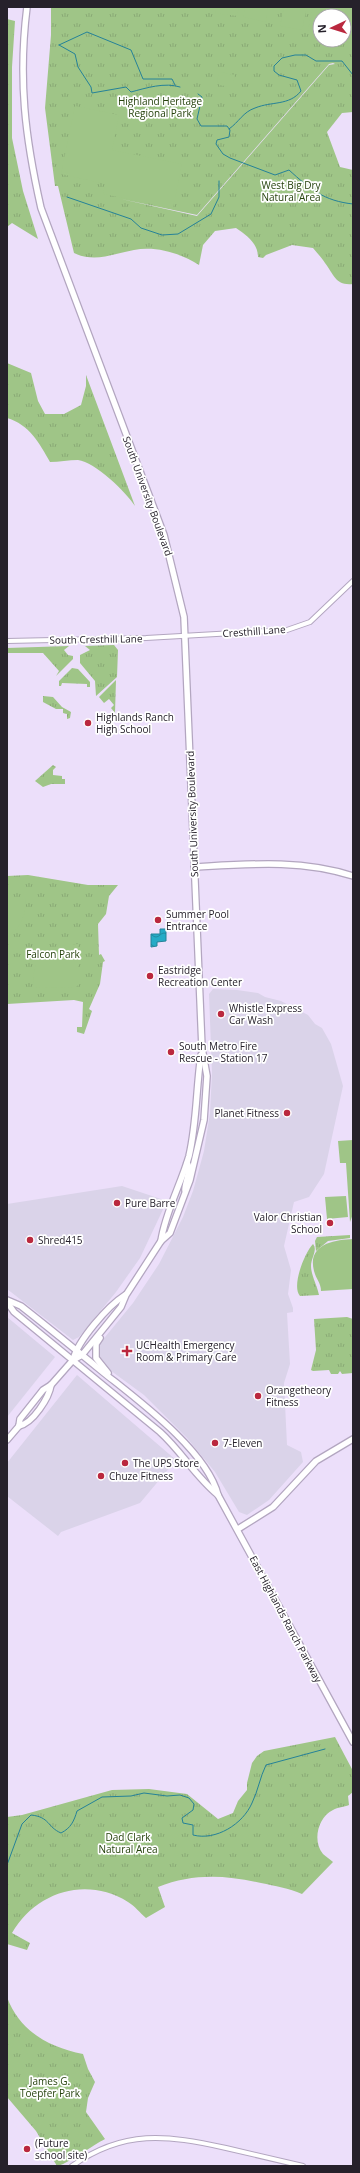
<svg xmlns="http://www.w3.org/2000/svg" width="360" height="2173" viewBox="0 0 360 2173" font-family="'Open Sans',sans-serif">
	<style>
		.commercial { fill: #dad3e9 }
		.grass { fill: url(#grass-tufts); fill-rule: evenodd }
		.pitch { fill: #9fc587 }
		.water { fill: url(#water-waves); stroke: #258298 }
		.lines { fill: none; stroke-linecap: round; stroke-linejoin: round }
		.stream { stroke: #258298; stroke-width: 1 }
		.minor-casing { stroke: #b3a6c0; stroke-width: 6 }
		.major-casing { stroke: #b3a6c0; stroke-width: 8 }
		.minor { stroke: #fff; stroke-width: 4 }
		.major { stroke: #fff; stroke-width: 5.5 }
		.poi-dot { fill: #ba283e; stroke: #fff; stroke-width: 1.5 }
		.labels { text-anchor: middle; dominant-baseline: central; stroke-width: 3.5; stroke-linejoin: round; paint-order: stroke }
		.park-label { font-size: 10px; fill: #25420c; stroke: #fff }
		.street-label { font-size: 10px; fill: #26212b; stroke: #fff }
		.poi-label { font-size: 10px; fill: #26212b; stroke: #fff; text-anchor: start }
	</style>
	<defs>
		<pattern id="grass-tufts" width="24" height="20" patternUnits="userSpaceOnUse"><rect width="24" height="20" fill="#9fc587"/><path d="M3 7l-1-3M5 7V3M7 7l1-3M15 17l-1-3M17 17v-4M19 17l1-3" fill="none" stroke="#89a975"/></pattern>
		<pattern id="water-waves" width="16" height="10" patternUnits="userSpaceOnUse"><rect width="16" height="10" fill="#25abc6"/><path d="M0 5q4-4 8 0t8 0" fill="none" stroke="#208ba1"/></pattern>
	</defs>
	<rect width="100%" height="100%" fill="#ecdffa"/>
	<g class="commercial">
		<path d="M213,989L237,990L258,993L265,997L281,1001L308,1015L315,1024L322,1028L331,1044L343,1086L324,1174L309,1197L294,1202L284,1246L291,1270L288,1294L293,1308V1312L287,1313L290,1364L284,1383L287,1445L301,1452L303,1462L269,1500L247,1515L239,1512L215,1472L187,1438L144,1395L103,1365L100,1360L98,1350L101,1342L133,1303L159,1264L183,1217L193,1191L204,1151L210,1113L212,1073L209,994Z"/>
		<path d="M122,1186L167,1201L140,1258L116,1292L79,1337L73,1340L7,1289V1204Z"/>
		<path d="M7,1317L55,1357L7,1417Z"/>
		<path d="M77,1375L176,1460L140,1503L61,1532L58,1536L7,1496V1463Z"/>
	</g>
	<g class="grass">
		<path d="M51,7H353V112L342,113L327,132L340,167L353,170V284C336,286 334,275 325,263C322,258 317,253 313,248L292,245L266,255L263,258L258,257C258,243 246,235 236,228L215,231L203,245L199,265C180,253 156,246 134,250C112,254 95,263 74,253L58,186H55L45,108L51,35ZM320,16H344V40H320ZM333,63L335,64L329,65L197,216L121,199L197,215L329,64Z"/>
		<path d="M7,19L15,21L12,67V138L23,191L38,239L12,223L7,227Z"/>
		<path d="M7,363L31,373L38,401L45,414H64L81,405L86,386V375L135,506C126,492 95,462 78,460C69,460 59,462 50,462C40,444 29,424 7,418Z"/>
		<path d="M114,645L118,650L117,677L96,696L95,681L80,663V655L90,650L85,646Z"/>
		<path d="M69,646L64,650L68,655L73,656V659L56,676L59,671L43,653H7V648Z"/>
		<path d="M72,668L78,669L90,682V687H87V684L62,683L61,686H59V681Z"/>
		<path d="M116,680L115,713L111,708L114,705L109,699L104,703L99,697Z"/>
		<path d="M43,696L53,697L62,707L71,712L70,718L67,719V714L63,713V709H56L43,702Z"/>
		<path d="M53,765L56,767L53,770V775L62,776V779H65V784H51L43,787L35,781Z"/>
		<path d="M28,875L88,885H118L109,896L106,914L98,924L99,955L101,954L105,961L103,962L100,984L89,1009L92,1011L84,1034L77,1032V1027H82L83,1002L74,1000L7,1004V876Z"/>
		<path d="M350,1235V1238L328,1241L316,1251L315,1241L317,1237Z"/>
		<path d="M313,1244C318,1250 311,1258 311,1266C311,1275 317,1285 319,1295L300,1296C291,1286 305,1252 313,1244Z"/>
		<path d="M347,1317L353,1319V1373L342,1374L340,1371L338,1374H331L329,1370L313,1371L311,1370L316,1350L314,1319Z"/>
		<path d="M335,1737L353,1771V1792L348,1796L349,1805C344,1807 338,1807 333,1810C318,1817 312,1841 323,1854C326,1857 330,1859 333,1862L302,1894C289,1888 275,1886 261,1883C225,1875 193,1873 158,1887L165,1907L146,1918C140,1913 135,1906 128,1902C86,1876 36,1892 12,1933L30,1943L27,1950L7,1944V1817L22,1815L112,1790L149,1789L187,1794L218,1819L233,1813L238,1801L247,1790V1783L252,1763L257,1756L264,1751Z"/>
		<path d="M7,1997C20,2032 49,2047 83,2054L88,2069L95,2082L88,2098L86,2112L105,2139C95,2144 64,2166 57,2166L36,2131L7,2097Z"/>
	</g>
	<g class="pitch">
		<path d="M216,7H239L237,16L215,13Z"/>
		<path d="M245,7H268L266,22L243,17Z"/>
		<path d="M284,7H307L302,30L280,26Z"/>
		<path d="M312,7H336L334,16H320V33L308,31Z"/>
		<path d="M346,7H353V43L340,41L344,40Z"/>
		<path d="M219,72L235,75L233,84L229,87L220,85L217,81Z"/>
		<path d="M75,106L119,115L112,150L182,164L173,208L103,194L105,184L61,174Z"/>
		<path d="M7,898H26C26,915 21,928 7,938Z"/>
		<path d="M78,944V985L75,988L33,987C33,951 45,946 78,944Z"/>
		<path d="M353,1140V1214L350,1222L346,1163H340L338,1141Z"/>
		<path d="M346,1196L348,1217L327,1219L325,1197Z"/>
		<path d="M353,1239V1289L321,1291C321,1283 316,1279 314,1271C307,1244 334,1240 353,1239Z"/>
	</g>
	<path class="water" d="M160,929H166V941L157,942V946L151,947V934H160Z"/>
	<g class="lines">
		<g class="stream">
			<path d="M59,45L75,54L78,67L91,87L92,93L126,87L131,92C146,88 165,82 180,87"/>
			<path d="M59,45L87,32L131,50L143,79H172L175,85"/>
			<path d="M198,94L202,97L197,119L201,126H227L230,130L229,137L217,140L216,144L223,154L230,158L275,175L289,170C310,189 324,201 353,204"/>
			<path d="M229,129C239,122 243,112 255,108C272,101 289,106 301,91L297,80L279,75L274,71V66L282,58L295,55H306L316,61H342L353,75"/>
			<path d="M67,197L131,219L141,228L162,235L178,234L211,214L219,197V181"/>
			<path d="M7,1865L22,1824L31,1815C50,1817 47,1827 61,1833C71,1828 74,1821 77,1811L102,1797L131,1796L144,1793L167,1796L180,1795L189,1798L194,1804L193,1810L182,1818L183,1823L193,1825V1835C216,1841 243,1824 252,1803C258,1791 260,1777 266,1765L325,1749"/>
		</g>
		<defs>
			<g id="minor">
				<path d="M7,641L146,638L287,630L310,622L353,581"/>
				<path d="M72,2166C124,2129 167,2135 226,2148C252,2154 278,2160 303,2166"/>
			</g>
			<g id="major">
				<path d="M194,867C248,864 301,859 353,876"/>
				<path d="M185,1190C185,1182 192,1169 187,1163"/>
				<path d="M161,1241C165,1213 181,1184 189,1156C197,1122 196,1088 201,1055"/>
				<path d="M7,1300L21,1306C49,1328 76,1350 104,1373C139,1401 207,1451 218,1495L353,1742"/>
				<path d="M7,1302L14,1312L160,1432C181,1451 196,1477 218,1495"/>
				<path d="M100,1338L96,1344V1358L108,1373"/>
				<path d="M73,1360C78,1340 108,1306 125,1295"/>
				<path d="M19,1426C33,1423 49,1398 51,1385"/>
				<path d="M7,1440L19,1426L20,1419L43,1390L51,1385L73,1360L82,1355L121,1307L126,1295L161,1241L170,1233L190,1180L204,1120L207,1076L202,1048L184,617L164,535L41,208C25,137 18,79 27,7"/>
				<path d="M238,1529L273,1507L316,1461L353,1439"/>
			</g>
		</defs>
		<use href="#minor" class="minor-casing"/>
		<use href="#major" class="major-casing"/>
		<use href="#minor" class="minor"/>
		<use href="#major" class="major"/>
	</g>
	<g class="poi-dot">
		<circle cx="88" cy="723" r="4"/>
		<circle cx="158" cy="920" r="4"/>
		<circle cx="150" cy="976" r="4"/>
		<circle cx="221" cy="1014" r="4"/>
		<circle cx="171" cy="1052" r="4"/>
		<circle cx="287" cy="1113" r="4"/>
		<circle cx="117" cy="1203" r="4"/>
		<circle cx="330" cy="1223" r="4"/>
		<circle cx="30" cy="1240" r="4"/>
		<path d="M125 1345h4v4h4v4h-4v4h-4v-4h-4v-4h4z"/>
		<circle cx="258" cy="1396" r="4"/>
		<circle cx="215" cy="1443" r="4"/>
		<circle cx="125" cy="1463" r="4"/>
		<circle cx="101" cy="1476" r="4"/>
		<circle cx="27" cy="2149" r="4"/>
	</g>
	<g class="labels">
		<g class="park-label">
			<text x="160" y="101">Highland Heritage<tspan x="160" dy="12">Regional Park</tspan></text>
			<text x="291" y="185">West Big Dry<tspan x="291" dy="12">Natural Area</tspan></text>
			<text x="53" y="954">Falcon Park</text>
			<text x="128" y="1837">Dad Clark<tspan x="128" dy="12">Natural Area</tspan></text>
			<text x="50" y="2081">James G.<tspan x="50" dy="12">Toepfer Park</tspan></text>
		</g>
		<g class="street-label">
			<text transform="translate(148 496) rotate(70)">South University Boulevard</text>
			<text transform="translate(254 631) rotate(-4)">Cresthill Lane</text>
			<text transform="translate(96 639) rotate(-1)">South Cresthill Lane</text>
			<text transform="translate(192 814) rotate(-92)">South University Boulevard</text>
			<text transform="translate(286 1619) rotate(62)">East Highlands Ranch Parkway</text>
		</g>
		<g class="poi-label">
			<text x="96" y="717">Highlands Ranch<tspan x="96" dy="12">High School</tspan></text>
			<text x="166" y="914">Summer Pool<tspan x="166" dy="12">Entrance</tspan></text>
			<text x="158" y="970">Eastridge<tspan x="158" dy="12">Recreation Center</tspan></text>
			<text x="229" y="1008">Whistle Express<tspan x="229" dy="12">Car Wash</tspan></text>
			<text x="179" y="1046">South Metro Fire<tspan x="179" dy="12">Rescue - Station 17</tspan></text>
			<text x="279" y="1113" text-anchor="end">Planet Fitness</text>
			<text x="125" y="1203">Pure Barre</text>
			<text x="322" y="1217" text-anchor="end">Valor Christian<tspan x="322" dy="12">School</tspan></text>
			<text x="38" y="1240">Shred415</text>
			<text x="136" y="1345">UCHealth Emergency<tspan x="136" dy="12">Room &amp; Primary Care</tspan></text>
			<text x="266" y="1390">Orangetheory<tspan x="266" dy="12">Fitness</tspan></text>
			<text x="223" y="1443">7-Eleven</text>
			<text x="133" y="1463">The UPS Store</text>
			<text x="109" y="1476">Chuze Fitness</text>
			<text x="35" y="2143">(Future<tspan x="35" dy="12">school site)</tspan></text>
		</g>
	</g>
	<rect width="360" height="2173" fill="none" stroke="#26212b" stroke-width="16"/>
	<g transform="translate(332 28) rotate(266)"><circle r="19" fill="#ffffff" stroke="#a8a6aa"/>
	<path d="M0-3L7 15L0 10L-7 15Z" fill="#ba283e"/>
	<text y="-6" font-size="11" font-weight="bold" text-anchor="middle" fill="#26212b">N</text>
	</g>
</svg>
